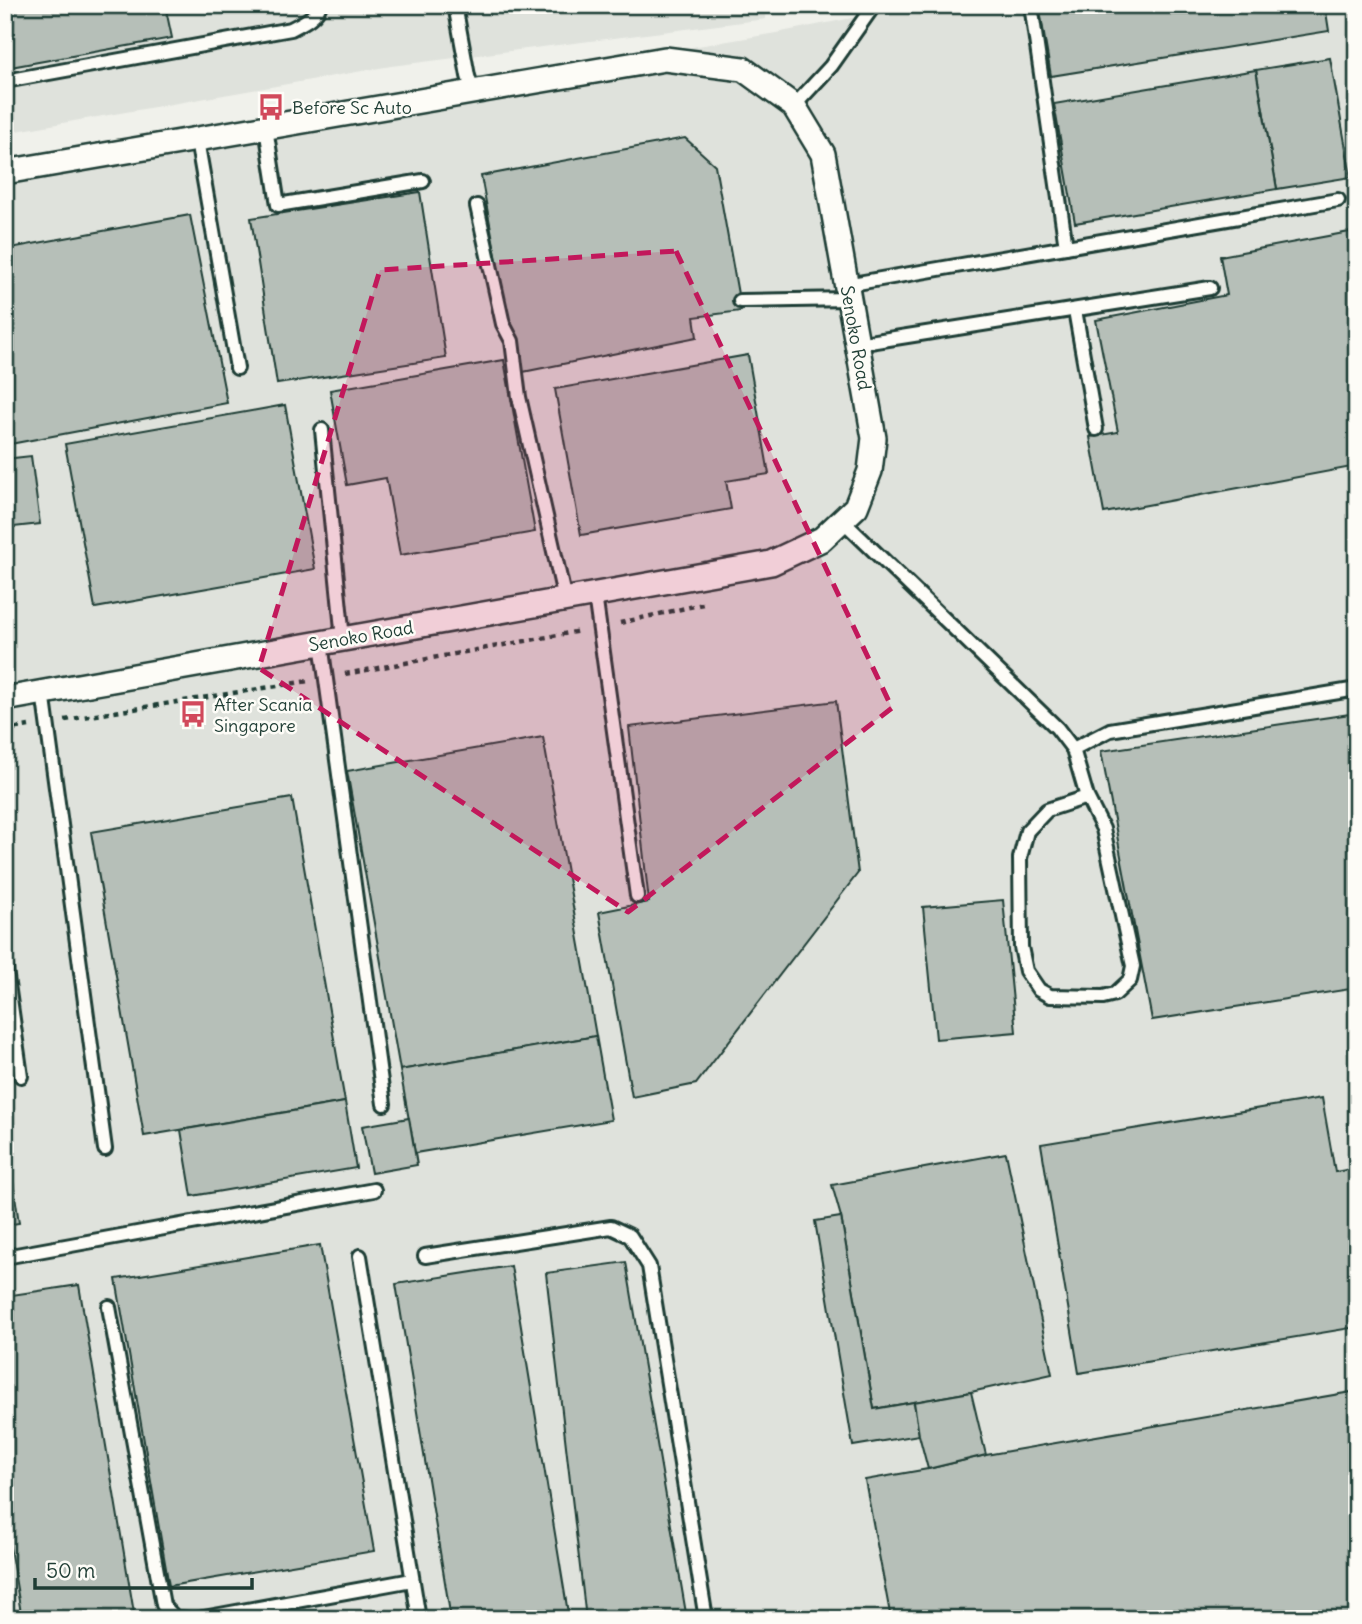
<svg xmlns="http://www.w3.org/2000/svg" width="1362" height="1624" viewBox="0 0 1362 1624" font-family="Delius,sans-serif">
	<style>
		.built { fill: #dfe2dc }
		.building { fill: #b6bfb8; stroke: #1f3d34; stroke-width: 2 }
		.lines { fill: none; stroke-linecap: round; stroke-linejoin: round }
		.service-casing { stroke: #1f3d34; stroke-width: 18 }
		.minor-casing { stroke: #1f3d34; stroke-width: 28 }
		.path { stroke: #1f3d34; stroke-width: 4.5; stroke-dasharray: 5 5; stroke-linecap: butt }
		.service { stroke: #fdfcf7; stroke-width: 12 }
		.minor { stroke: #fdfcf7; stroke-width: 23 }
		.marked { fill: #c2185b; fill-opacity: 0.2; stroke: #c2185b; stroke-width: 5; stroke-dasharray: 14 9; stroke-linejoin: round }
		.labels { text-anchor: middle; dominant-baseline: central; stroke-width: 5; stroke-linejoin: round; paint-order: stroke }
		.poi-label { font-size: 18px; fill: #1f3d34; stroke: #fdfcf7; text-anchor: start }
		.street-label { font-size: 18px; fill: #1f3d34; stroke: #fdfcf7 }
	</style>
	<rect width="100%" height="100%" fill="#f0f1eb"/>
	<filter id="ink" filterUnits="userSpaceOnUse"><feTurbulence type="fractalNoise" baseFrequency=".0143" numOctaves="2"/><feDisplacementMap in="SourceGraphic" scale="14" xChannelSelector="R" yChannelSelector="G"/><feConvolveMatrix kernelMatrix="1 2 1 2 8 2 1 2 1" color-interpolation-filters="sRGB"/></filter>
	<g filter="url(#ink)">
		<g class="built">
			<path d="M5,5H763L766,19L391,66L5,133Z"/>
			<path d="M918,5H1356L1357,1619H5V161L776,33Z"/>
		</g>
		<g class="building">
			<path d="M5,5H165L172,38L5,68Z"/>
			<path d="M1039,5H1325L1329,31L1051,76Z"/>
			<path d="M1330,58L1351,177L1277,189L1256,70Z"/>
			<path d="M1256,70L1277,189L1075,223L1054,104Z"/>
			<path d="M685,138L715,165L741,311L694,317L697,337L518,373L481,176Z"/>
			<path d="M420,192L446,358L277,384L251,218Z"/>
			<path d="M190,215L227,403L5,445V249Z"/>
			<path d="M1355,231L1357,241V466L1104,513L1090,437L1118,432L1096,320L1227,295L1220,256Z"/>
			<path d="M748,355L769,474L726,481L731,509L581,535L555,389Z"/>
			<path d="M504,360L535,532L400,555L386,478L347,485L330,390Z"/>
			<path d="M285,405L315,569L95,608L65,444Z"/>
			<path d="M31,456L40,524L5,528V459Z"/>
			<path d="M836,701L858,873L696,1084L632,1097L599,912L649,902L629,727Z"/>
			<path d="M1357,713V988L1152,1020L1101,751Z"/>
			<path d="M543,737L596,1036L400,1070L347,771Z"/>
			<path d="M292,798L345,1102L144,1136L91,832Z"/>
			<path d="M1003,900L1016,1032L936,1039L923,907Z"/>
			<path d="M596,1036L611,1120L415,1153L400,1070Z"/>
			<path d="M1322,1098L1335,1172L1357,1168V1327L1079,1373L1041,1144Z"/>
			<path d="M345,1102L356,1168L192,1196L181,1130Z"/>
			<path d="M409,1118L417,1165L371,1173L362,1126Z"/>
			<path d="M5,1127L19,1223L5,1225Z"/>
			<path d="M1006,1153L1052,1374L971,1392L874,1409L841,1217L832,1185Z"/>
			<path d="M841,1217L874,1409L914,1402L919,1435L853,1446L815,1221Z"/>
			<path d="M320,1245L374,1551L169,1586L116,1279Z"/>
			<path d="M626,1262L687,1619H586L546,1273Z"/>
			<path d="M511,1266L569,1619H451L396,1284Z"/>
			<path d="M79,1285L135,1619H22L5,1518V1296Z"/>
			<path d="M1357,1391V1619H891L865,1480L928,1469L986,1455Z"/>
			<path d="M971,1392L986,1455L928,1469L919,1435L914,1402Z"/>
		</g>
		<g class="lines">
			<defs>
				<g id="service">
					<path d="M455,5L468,76L473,92"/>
					<path d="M1031,5L1066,247"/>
					<path d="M5,81L291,29C302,23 315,18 320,5"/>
					<path d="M794,106L831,66L874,5"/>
					<path d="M266,128L278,205L423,181"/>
					<path d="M197,140L237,368"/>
					<path d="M477,206L503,324L512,341L519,397L565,600"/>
					<path d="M846,285L1338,200"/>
					<path d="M740,301L849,299"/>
					<path d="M1075,310L1096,429"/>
					<path d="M857,344L1210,288"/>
					<path d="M322,430L343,639"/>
					<path d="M842,520L1057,728L1073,749L1087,797L1103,829L1133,966L1130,980L1115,994L1103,997L1050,996L1039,990L1026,971L1021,947L1020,858L1027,831L1047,810L1087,797"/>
					<path d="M595,595L637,896"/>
					<path d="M321,643L384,1104"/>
					<path d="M43,692L105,1149"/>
					<path d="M1073,749L1110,730L1357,689"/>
					<path d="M5,963L21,1076"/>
					<path d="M360,1256L419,1619"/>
					<path d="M425,1256L611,1227L630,1236L649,1266L706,1619"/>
					<path d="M5,1257L374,1190"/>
					<path d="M109,1307L163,1605L175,1618L187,1619"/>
					<path d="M198,1619L412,1580"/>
				</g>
				<path id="minor" d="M5,172L665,59L743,69L794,106L823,154L874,438L870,471L856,507L822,539L771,563L5,699"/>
			</defs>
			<use href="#service" class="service-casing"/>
			<use href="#minor" class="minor-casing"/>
			<g class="path">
				<path d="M620,623L703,604"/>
				<path d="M345,674L580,631"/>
				<path d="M65,720L308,681"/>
				<path d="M5,730L29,726"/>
			</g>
			<use href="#service" class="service"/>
			<use href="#minor" class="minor"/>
		</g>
	</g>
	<path class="marked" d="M676,251L892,708L628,912L259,668L380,270Z"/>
	<defs>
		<symbol id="bus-bare" viewBox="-9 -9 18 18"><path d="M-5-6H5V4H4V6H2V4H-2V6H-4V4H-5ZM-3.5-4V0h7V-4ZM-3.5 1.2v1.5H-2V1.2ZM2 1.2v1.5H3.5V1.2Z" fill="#d1495b" stroke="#fdfcf7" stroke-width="2.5" paint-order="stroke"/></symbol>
	</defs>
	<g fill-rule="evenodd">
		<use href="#bus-bare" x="252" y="88" width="38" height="38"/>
		<use href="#bus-bare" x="174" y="695" width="38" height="38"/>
	</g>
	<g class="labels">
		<g class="poi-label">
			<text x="292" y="107">Before Sc Auto</text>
			<text x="214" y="704">After Scania<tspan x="214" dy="21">Singapore</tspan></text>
		</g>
		<g class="street-label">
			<text transform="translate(856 338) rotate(80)">Senoko Road</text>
			<text transform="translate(361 636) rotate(-10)">Senoko Road</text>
		</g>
	</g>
	<rect width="1362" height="1624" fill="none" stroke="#fdfcf7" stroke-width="28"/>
	<rect x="14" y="14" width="1334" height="1596" fill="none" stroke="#1f3d34" stroke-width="2.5" filter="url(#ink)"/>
	<path d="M35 1578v10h217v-10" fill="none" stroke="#1f3d34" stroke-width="3.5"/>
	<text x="46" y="1578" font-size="21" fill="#1f3d34" stroke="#fdfcf7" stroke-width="5" paint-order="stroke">50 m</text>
</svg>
